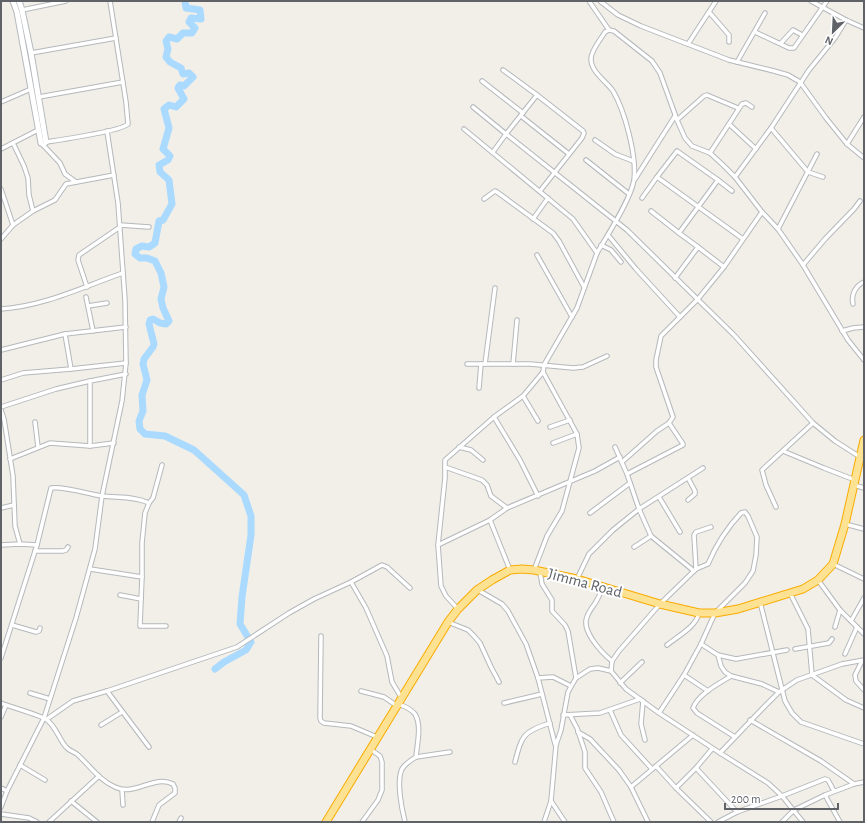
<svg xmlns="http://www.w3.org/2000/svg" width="865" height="823" viewBox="0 0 865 823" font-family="'Alegreya Sans',sans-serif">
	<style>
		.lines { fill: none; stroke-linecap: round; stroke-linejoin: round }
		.river { stroke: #aadaff; stroke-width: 7 }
		.street-casing { stroke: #b5b8bc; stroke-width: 5.5 }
		.secondary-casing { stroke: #b6babf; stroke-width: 7 }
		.highway-casing { stroke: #f9ab00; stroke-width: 9 }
		.street { stroke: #fff; stroke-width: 3.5 }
		.secondary { stroke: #fff; stroke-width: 5 }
		.highway { stroke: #fde293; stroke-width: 7 }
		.labels { text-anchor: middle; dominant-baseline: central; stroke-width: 4; stroke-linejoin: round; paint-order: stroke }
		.street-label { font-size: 16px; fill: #5f6368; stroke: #fff }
	</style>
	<rect width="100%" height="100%" fill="#f1efe8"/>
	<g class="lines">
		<path class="river" d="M185,1L186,8L200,10L201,19L191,18L189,22L195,28L192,33H183L177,39L169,37L166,41L168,49L166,57L170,62L181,68L183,74L189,73L193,77L184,86L180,85L178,88L184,99L176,107L169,105L164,109L169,128L163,149L170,156L168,160L159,165L160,172L169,180L172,204L163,220L159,221L155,243L149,247L142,246L136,249L135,254L140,258H147L155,261L161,273L164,287L161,299L163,308L169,321L166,324L160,323L153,319L150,320L149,324L154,344L153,347L144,359L143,364L147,380L142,395L143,411L139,421L140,429L145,434L165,436L194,450L244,495L251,516V535L242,597L240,624L251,642L246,650L224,662L215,669"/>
		<defs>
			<g id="street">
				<path d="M589,1L609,30L614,31L652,61L660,73L677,120L685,138L692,146L710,153L723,165L735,177L762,212L778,229L803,265L848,340L864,360"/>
				<path d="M600,1L618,15L641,26L729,60L774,71L788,75L800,82L826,118L847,144L864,158"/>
				<path d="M811,1L846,20L864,28"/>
				<path d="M22,10L66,1"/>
				<path d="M709,12L729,35V42"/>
				<path d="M755,32L789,48H794L827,1"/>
				<path d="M781,43L793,30L802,35"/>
				<path d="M688,44L716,1"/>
				<path d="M31,53L116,38"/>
				<path d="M737,62L765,13"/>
				<path d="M503,70L537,95L506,134L627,230L734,335L813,423L835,441L860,457"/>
				<path d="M482,81L523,113"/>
				<path d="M537,95L583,131L584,133L582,138L540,191"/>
				<path d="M39,97L123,82"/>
				<path d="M1,102L31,89"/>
				<path d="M473,107L506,134L493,152"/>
				<path d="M521,116L569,154"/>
				<path d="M677,120L704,96L707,95L738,108"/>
				<path d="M729,124L756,149"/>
				<path d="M771,128L808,172L823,177"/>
				<path d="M595,140L615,154L633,161"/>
				<path d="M41,143L44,146L46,142C59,140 122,131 128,124L126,102L110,1"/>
				<path d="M847,144L864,117"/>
				<path d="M44,146L60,163L65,174L76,182"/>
				<path d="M1,149L38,130"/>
				<path d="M710,153L742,104L746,103L752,107"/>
				<path d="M586,160L629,194"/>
				<path d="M657,177L677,151L718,180"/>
				<path d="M735,177L771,128L809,70L835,38L846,20"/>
				<path d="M635,179L675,116"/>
				<path d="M1,189L13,225L1,239"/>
				<path d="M642,198L657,177L743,239"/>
				<path d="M484,199L495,191L497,192L553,233L559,241L584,287"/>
				<path d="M33,211L55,200L66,184L114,175"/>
				<path d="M651,211L679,233"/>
				<path d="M533,219L548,198"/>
				<path d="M13,225L33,211L29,195L28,178L24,166L13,143"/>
				<path d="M120,225L149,227"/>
				<path d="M778,229L817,154"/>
				<path d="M608,235L636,269L680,317"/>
				<path d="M601,245L611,250L621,262"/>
				<path d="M698,247L679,233L718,180L732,191"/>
				<path d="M597,253C607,236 631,199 634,180C637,157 625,111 613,91C606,81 591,72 591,59C591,50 601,39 605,32L609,30"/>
				<path d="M537,255L572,317"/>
				<path d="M803,265L825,239L854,209L860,201"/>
				<path d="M675,278L698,247L724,267"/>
				<path d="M87,287L78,260L79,255L120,227"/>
				<path d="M86,297L93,331"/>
				<path d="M853,304C851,295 855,286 864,282"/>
				<path d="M88,306L107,303"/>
				<path d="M1,309C45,306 82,287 123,273"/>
				<path d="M842,331L853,328L864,327"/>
				<path d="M65,334L71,369L126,363"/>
				<path d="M1,350L65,334L126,327"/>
				<path d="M467,364H530L573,368L583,367L607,356"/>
				<path d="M485,364L495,288"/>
				<path d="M513,364L517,320"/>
				<path d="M1,380L23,373L71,369"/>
				<path d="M479,388L481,364"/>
				<path d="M523,396L538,421"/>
				<path d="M1,407L56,389L90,381"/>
				<path d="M1,410L4,419L13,476L15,526L20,544"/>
				<path d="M494,417L520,460L538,496"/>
				<path d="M35,422L38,447"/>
				<path d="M550,427L570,420"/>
				<path d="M553,443L577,434"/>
				<path d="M90,446V381L126,374"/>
				<path d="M459,447L471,450L483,460"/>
				<path d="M615,447L627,474L639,509L651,536L694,571"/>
				<path d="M783,451L824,468L855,480"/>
				<path d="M10,459L50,443L90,446L114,443"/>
				<path d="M622,462L657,431L669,423L673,417L656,367V360L661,336L698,299L724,267L762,212"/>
				<path d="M445,467L482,480L487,485L491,496L507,508"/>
				<path d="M627,474L683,445V444L669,423"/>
				<path d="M854,485L864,488"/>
				<path d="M659,497L680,532"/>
				<path d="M688,500L695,494V491L688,478"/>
				<path d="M776,507L766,485L762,470L813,423"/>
				<path d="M1,508L14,505"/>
				<path d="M590,513L630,483"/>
				<path d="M490,520L510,570"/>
				<path d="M845,524L864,529"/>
				<path d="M1,545L20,544L37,545"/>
				<path d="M438,545L490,520L507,508L595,471L620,457"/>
				<path d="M634,547L651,536"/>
				<path d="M35,551H63L66,550L68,547"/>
				<path d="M833,564L864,579"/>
				<path d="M90,569L142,577L140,626H166"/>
				<path d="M696,569L694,535L696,532L711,527"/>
				<path d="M534,570L547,536L562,511L579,448L577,434L543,372"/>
				<path d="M540,572L542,584L552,600V611L565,625L568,631L576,678"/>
				<path d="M142,577V543L145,513L149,503L153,498L162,465"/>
				<path d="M577,579L589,554L613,530L639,509L703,468"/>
				<path d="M818,580L840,610L864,634"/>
				<path d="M351,582L366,608L387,656L392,682L401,697"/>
				<path d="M603,586C601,590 600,595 598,598C595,605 589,610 587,617C581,631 602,653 612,661"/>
				<path d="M478,590L502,604L508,611L526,644L538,678L555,744"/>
				<path d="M790,593L808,629L812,675L846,700L864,708"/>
				<path d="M120,595L141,599"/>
				<path d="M760,602L785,701L792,713L801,722L864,744"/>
				<path d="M458,609L446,596L441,586L438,545L445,478V460L494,417L523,396L543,372L544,365L577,308L597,253L573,219L464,129"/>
				<path d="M851,621L864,598"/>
				<path d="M448,622L468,630L474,636L480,643L491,667L499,682"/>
				<path d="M12,625L36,632L39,631L40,628"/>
				<path d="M835,627L840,610"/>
				<path d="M321,636L320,718L321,721L324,723L351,726L377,737"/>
				<path d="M701,644L718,655L736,659L787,650"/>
				<path d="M667,645C678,636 696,627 699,613"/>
				<path d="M795,649L829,643L832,639"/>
				<path d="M845,654L857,627"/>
				<path d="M718,655L721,666L725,672L731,676L762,684L779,692"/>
				<path d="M1,658L37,545L51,488C65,486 87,494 102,496C117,498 134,496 149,503"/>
				<path d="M862,661L855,675L856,681L864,690"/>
				<path d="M684,675L708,691"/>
				<path d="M731,676C720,683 698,694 693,708L697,713L735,737"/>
				<path d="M538,678L553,677L571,686"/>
				<path d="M620,683L642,662"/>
				<path d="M107,691L149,747"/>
				<path d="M361,691L384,697L397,706"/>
				<path d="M30,693L50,699"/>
				<path d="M643,701L641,724L645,740"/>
				<path d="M1,703C10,707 41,715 47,720C56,727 59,739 66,747C69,751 75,752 78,755C90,766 99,780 115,787C135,797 154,774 173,784L175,788V793L159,805L152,822"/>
				<path d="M504,703L542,694"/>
				<path d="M398,704C404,706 411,709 415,714C422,726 417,744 416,757C411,760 405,764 402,769C396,781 402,810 405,822"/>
				<path d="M610,710L621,735L652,769"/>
				<path d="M659,713L684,675L701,644L715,613L745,583L753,571L756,555L757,537L748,516L745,512L741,513C727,528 716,545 708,564L696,569L660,604L619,651L612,661L611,671L626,689L659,713L720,753L768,783L782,796L803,822"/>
				<path d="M563,715L600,713L640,699"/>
				<path d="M570,715L577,728L585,752V768L601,792L614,822"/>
				<path d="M1,717L6,705"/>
				<path d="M47,719L73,701L107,691L237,647L289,613L314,599L351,582L382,565L387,567L410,588"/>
				<path d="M750,720L821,761L854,784"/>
				<path d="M101,725L122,712"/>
				<path d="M578,732L590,739L619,770L631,787L648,822"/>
				<path d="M720,753L764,707L779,692L797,680L842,664L864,660"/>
				<path d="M416,757L450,752"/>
				<path d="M515,762C522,735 523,732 550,723"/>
				<path d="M20,765L45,780"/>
				<path d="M656,766L676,788L711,822"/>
				<path d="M696,768L737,812"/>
				<path d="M631,787L693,735"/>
				<path d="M1,788L7,791"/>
				<path d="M676,788L696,768L712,749"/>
				<path d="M122,790L123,805"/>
				<path d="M825,795L840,822"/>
				<path d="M71,801L97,822"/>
				<path d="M551,801L565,822"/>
				<path d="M1,807L7,791L44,718L76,618L95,549L102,496L122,401L126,363L125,300L118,203L107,131"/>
				<path d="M1,814L29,818L37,822"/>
				<path d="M49,822L99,776"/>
				<path d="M179,822L181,818"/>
				<path d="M362,822L378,800L382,790V762L380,756L370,749"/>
				<path d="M544,822L551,801L556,745L561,730L568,692L576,678L590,669L598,668L611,671"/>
				<path d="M718,822L737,812L782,796L825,779L828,780L834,791"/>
				<path d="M782,822L794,810L825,795L854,784L864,782"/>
			</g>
			<g id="secondary">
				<path d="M13,1L17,12L41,143"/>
				<path d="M19,1L22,10L31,53L46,142"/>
			</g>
			<path id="highway" d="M326,822L448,622L458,609L477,590L492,580L510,570L522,569L534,570L577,579L660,604L699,613H715L738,609L803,589L818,580L833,564L845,524L864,440"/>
		</defs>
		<use href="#street" class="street-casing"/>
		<use href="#secondary" class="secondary-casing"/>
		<use href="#highway" class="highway-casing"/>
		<use href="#street" class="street"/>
		<use href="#secondary" class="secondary"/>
		<use href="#highway" class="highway"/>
	</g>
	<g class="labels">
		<g class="street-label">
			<text transform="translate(585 583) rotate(15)">Jimma Road</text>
		</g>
	</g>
	<rect width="865" height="823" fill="none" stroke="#5f6368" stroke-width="4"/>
	<g transform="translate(833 32) rotate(204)" stroke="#ffffff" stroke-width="3" paint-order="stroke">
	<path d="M0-3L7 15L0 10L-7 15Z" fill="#5f6368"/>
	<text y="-6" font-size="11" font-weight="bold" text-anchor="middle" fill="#5f6368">N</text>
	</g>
	<path d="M725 803v6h113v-6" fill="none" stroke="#5f6368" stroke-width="2"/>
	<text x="731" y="803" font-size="12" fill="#5f6368" stroke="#ffffff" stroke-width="3" paint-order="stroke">200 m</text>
</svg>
